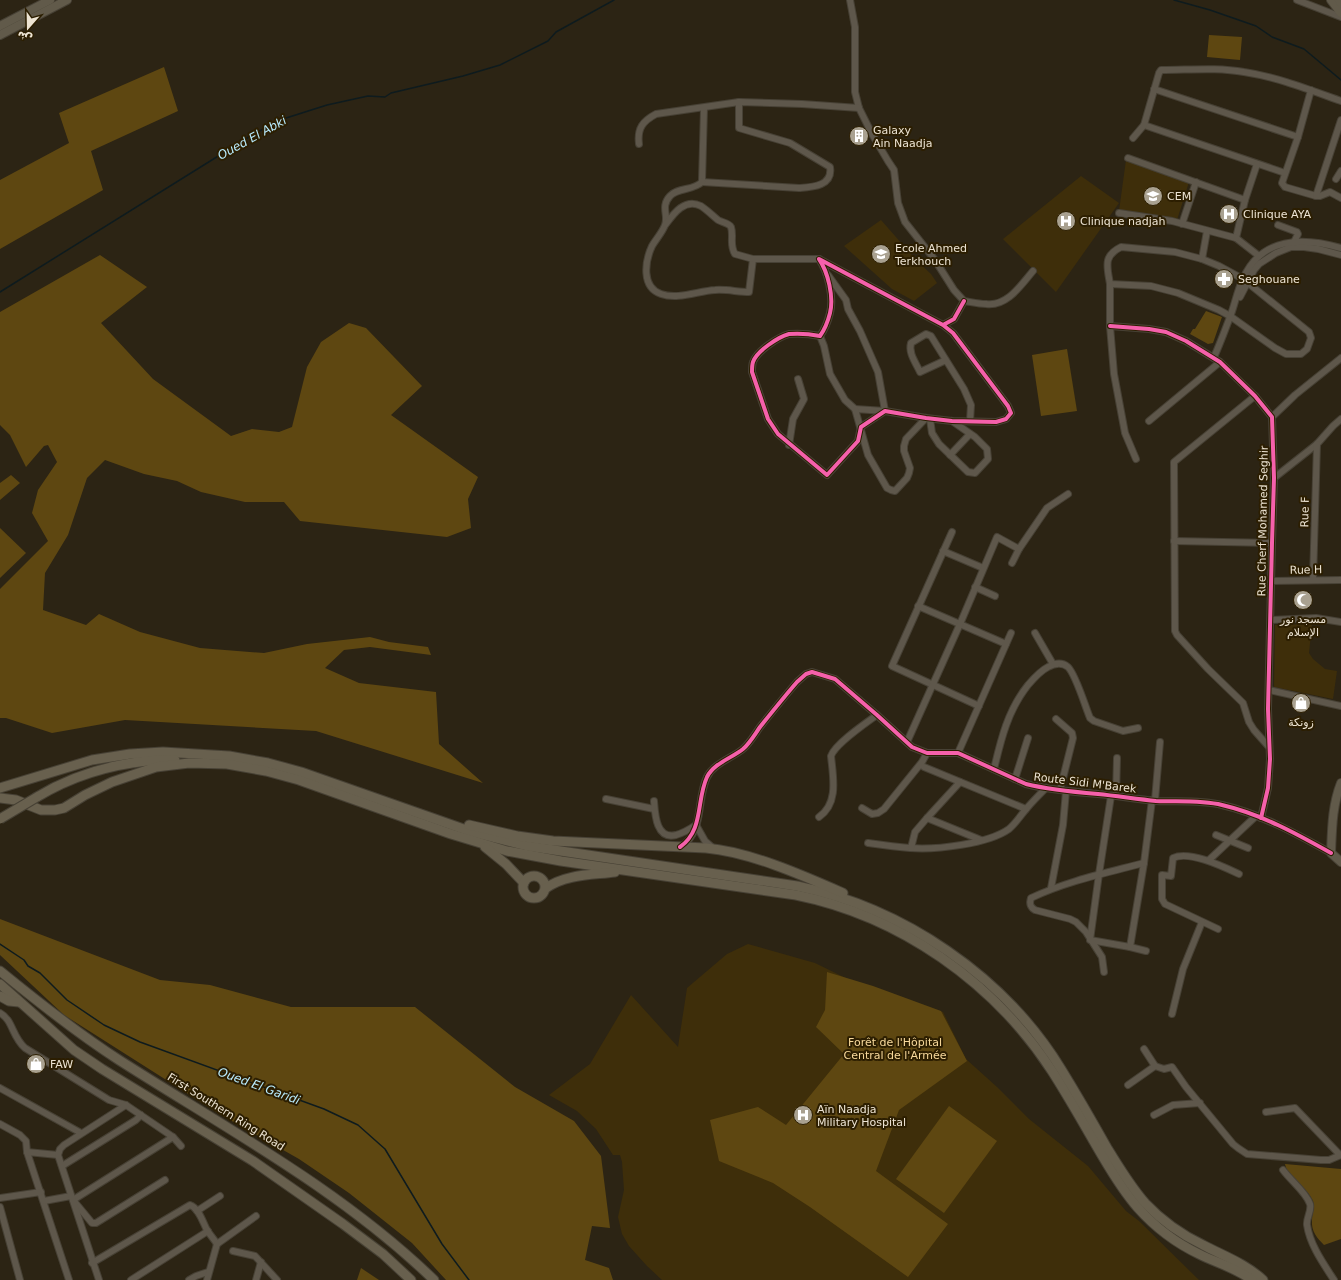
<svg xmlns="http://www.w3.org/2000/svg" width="1341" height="1280" viewBox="0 0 1341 1280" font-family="'DejaVu Sans','Noto Naskh Arabic',sans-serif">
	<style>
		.built { fill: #3e2e0a }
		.green { fill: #5e4711 }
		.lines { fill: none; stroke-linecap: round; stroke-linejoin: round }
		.stream { stroke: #0e1b1e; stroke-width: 1.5 }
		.minor-casing { stroke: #474135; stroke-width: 8 }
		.major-casing { stroke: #474135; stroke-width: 10 }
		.highway-casing { stroke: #474135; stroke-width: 11 }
		.minor { stroke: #5e574b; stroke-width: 6 }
		.major { stroke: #615a4a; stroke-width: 8 }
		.highway { stroke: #68604e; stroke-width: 9 }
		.highway-bridge-casing { stroke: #474135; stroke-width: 11; stroke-linecap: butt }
		.highway-bridge { stroke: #68604e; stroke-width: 9 }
		.cycleway-casing { stroke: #2c1e01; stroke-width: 6 }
		.cycleway { stroke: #f560ab; stroke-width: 4 }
		.labels { text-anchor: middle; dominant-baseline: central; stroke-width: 4; stroke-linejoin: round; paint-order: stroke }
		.poi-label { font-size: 11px; fill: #ede4d3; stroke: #2c1e01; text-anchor: start }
		.street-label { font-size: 11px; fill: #ede4d3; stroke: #2c1e01 }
		.park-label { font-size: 11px; fill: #f8d99b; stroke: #2c1e01 }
		.water-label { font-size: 12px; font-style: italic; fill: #b9ecfe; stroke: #2c1e01 }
	</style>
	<rect width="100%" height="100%" fill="#2c2414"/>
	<g class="built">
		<path d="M1126,160L1189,182L1177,220L1119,211Z"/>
		<path d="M1081,176L1119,203L1056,292L1003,239Z"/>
		<path d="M881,220L917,261L931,274L937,283L914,301L892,289L844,246Z"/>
		<path d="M1312,624L1309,653L1313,659L1325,669L1337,671L1333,699L1274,687L1275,625Z"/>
		<path d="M748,944L815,963L860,985L943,1012L966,1059L997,1087L1029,1119L1088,1166L1126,1211L1139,1221L1199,1280H662L647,1266L629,1246L622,1234L618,1217L624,1190L622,1162L620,1155H613L596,1129L577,1111L549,1095L590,1064L631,995L678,1047L687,988L727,954Z"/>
	</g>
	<g class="green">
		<path d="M1209,35L1242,37L1240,60L1207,57Z"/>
		<path d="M164,67L178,111L91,151L103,190L0,249V180L69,143L59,113Z"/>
		<path d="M100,255L147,287L101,323L153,379L231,436L252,429L279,432L292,427L307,367L321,342L349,323L366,328L422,386L391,415L478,477L468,499L471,528L447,537L300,521L284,502H245L201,492L177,481L144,474L105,460L87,478L68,535L45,573L43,610L86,625L99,614L140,632L200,648L264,653L307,644L370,637L389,642L428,647L431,655L370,647L344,650L325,668L359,683L436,692L439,744L483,783L316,731L125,720L52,733L6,718H0V589L48,541L32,513L38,490L57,462L48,445L44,446L26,467L10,435L0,425V312Z"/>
		<path d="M1206,311L1222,317L1213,343L1208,344L1190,334L1193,329H1195Z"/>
		<path d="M1067,349L1077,411L1041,416L1032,355Z"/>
		<path d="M11,475L20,483L0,500V483Z"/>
		<path d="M0,528L26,553L0,578Z"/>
		<path d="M0,919L160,980L210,985L291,1007H415L515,1087L574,1121L601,1156L610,1228L592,1226L585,1260L609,1268L613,1280H446L412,1243L349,1193L299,1159L223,1116L64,1015L0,955Z"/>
		<path d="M827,972L873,986L941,1011L967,1061L899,1110L876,1171L948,1224L908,1277L810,1207L773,1183L719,1161L710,1120L758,1107L786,1125L844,1054L816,1027L825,1010Z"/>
		<path d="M949,1106L997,1141L944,1213L896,1179Z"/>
		<path d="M1285,1164L1341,1169V1239L1324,1245C1317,1238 1311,1231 1312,1220C1312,1212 1316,1206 1312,1199C1305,1185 1288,1179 1285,1164Z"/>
		<path d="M361,1268L379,1280H357Z"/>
	</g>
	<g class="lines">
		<g class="stream">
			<path d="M1174,0L1210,10L1256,26L1272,37L1304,49L1341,80"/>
			<path d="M0,292L252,135L283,119L327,105L368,96L385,97L391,93L463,76L500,65L548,41L556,32L614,0"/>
			<path d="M0,944L24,960L28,966L40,973L67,1000L104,1025L140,1042L324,1109L358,1125L385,1149L442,1244L469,1280"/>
		</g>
		<defs>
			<g id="minor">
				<path d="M850,0L855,27V92L859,108L872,134L888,161L894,170L898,203L905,222L935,260L954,290L964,301C971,302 978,304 986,304C1007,307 1021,285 1033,271"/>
				<path d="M1297,0L1341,17"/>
				<path d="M1154,89L1298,137"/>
				<path d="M1311,90L1298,137L1282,183L1285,187L1316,196H1320L1330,192L1341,198"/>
				<path d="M704,108L702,182L799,188C813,187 833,186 830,167L790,143L739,128V102"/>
				<path d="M1144,125L1285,173"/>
				<path d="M1133,138L1144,125L1159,73L1161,70C1189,70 1217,67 1244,72C1277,77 1310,90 1341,101"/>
				<path d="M639,144C637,128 643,121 656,114L739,102L802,104L859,108"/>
				<path d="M1128,158L1245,200"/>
				<path d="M1257,164L1245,200L1236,238L1259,256"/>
				<path d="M1336,179L1341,171"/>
				<path d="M702,182C693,191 678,187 670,196C660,207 669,215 665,225C662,233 656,239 652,246C645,261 641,287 661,294C678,300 698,291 715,290C726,289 738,292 749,292L753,259"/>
				<path d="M1316,196L1341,120"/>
				<path d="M1119,213L1172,221L1236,238"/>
				<path d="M666,224C674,213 685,198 701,206C707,210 712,215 718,220C721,222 729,223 731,227C734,236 729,245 735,254L753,259H819"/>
				<path d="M1182,224L1196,182"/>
				<path d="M1278,225L1297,232L1298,234L1293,244"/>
				<path d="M1121,247L1175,252L1202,259L1219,266L1243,279L1309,332L1311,338L1307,349L1301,354H1286L1275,348L1230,316L1219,310L1178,293L1151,286L1110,284C1107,266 1103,256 1121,247Z"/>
				<path d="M1202,259L1207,231"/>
				<path d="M828,275L846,300L848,309L860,331L878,372L885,411L855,409"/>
				<path d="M1110,284V326L1114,374L1125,433L1136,459"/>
				<path d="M1240,297L1254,270L1259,264L1276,253L1291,247H1304L1318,249L1341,255"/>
				<path d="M943,325L953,333L1008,406L1011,413L1006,419L996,422L952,421L926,418L885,411L861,427L858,441L827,475L778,434L768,419L752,372C752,369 752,365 753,362C757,351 778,337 789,334C800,333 810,334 820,336C825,329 828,321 830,313C834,297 828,272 819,259L943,325L954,319L964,301"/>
				<path d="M1110,326L1149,329L1166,332L1186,341L1220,362L1255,396L1272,417L1274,478L1272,543L1268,709L1270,759L1268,788L1261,818"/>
				<path d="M820,336L824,346L830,374L845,400L855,409L868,455L887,488L891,490L895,491L907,478L909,473L910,468L904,451V446L906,439L926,418"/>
				<path d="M1214,357C1220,344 1225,330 1230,317C1235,304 1237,291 1243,279C1261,237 1303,237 1341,248"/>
				<path d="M946,360L920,372C916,363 908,353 911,343L926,334L931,336L964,389L971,405L970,421"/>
				<path d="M1255,396L1174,462L1175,631L1177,635L1208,669L1243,703L1249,722L1254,730L1269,747"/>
				<path d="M1272,417L1295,395L1341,358"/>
				<path d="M930,419L932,433L939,444L968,472L975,473L988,459L987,449L975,437L952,421"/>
				<path d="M1149,421L1220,362"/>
				<path d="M789,445L793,419L804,399L798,379"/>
				<path d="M950,455L970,434"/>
				<path d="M1274,478L1317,444L1333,426L1341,419"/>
				<path d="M952,532L892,666L979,706"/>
				<path d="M1174,541L1272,543"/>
				<path d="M943,551L983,568"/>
				<path d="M1012,563L1019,549L1047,508L1068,494"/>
				<path d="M1313,580L1317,444"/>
				<path d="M1271,581L1341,580"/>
				<path d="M975,587L995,596"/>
				<path d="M918,606L1006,644"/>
				<path d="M1271,620L1316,618L1341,622"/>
				<path d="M1035,633L1053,664"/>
				<path d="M1269,690L1341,706"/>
				<path d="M1056,719L1072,733L1073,738L1060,790"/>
				<path d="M907,742L960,624L997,537L1019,549"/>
				<path d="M958,753L1011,633"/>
				<path d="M924,767L1026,809"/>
				<path d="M994,769C1001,739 1008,710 1028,685C1034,678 1040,671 1048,667C1055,663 1062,662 1068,667C1076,675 1085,706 1090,718L1094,721L1123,731L1138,728"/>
				<path d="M1015,779L1028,738"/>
				<path d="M1111,796L1099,874L1090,940L1130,947L1144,863L1152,800"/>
				<path d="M1116,796L1117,758"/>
				<path d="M606,799L654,809"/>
				<path d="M1155,800L1160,742"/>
				<path d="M654,801C655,814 656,840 676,835C683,833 690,829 696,825"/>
				<path d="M862,808L872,814L878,813L884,809L922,762L927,753"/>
				<path d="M819,817C839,803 833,777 831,756C835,744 866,723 877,715"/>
				<path d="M927,818L981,840"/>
				<path d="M696,825L705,841L713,848"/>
				<path d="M1216,835L1248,848"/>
				<path d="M868,843C882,845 896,847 910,848C936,850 988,844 1009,829C1017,822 1020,816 1027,808C1033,801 1039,795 1046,788"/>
				<path d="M681,847C705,830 696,800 707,777C714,763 732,758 743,749C750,743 755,734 760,727C772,712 784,697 797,682L806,674L812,672L835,679L877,715L912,747L927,753H958L1026,784C1050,790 1074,792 1098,794C1117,796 1137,799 1156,801C1178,802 1201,800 1222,805C1261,814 1297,834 1331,853"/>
				<path d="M911,848L915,832L927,818L960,782"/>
				<path d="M1209,860L1256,816"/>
				<path d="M1051,888L1063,825L1066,791"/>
				<path d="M1218,929L1165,904L1162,899V875L1171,876L1173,858C1189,850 1224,867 1239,874"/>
				<path d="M1130,947L1146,951"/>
				<path d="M1104,972L1102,957L1086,932L1076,922L1070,919L1035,910C1030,907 1029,904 1031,898C1067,881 1106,873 1144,863"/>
				<path d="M0,1013C13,1020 12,1037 25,1048L109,1100L126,1105L173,1137L181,1146"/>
				<path d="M1172,1014L1183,969L1202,922"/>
				<path d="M1144,1049L1155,1066"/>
				<path d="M1128,1085L1155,1066L1164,1069L1172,1067L1186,1087L1233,1144L1238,1148L1247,1154L1321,1160H1329L1341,1155"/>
				<path d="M0,1088L81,1133"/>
				<path d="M1266,1112L1295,1108L1340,1155"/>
				<path d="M1154,1115L1173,1105L1200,1103"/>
				<path d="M0,1124L20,1135L26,1141L27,1152L69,1280"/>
				<path d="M27,1152L58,1155"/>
				<path d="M62,1166L136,1120L141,1115"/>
				<path d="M1283,1170C1291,1181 1306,1192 1310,1204C1312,1211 1306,1218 1307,1225C1310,1245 1323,1263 1334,1280"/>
				<path d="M165,1180L96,1223H92L73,1200L173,1137"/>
				<path d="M0,1198L41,1192"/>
				<path d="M44,1201L71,1196"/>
				<path d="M0,1207L20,1280"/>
				<path d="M197,1211L220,1196"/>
				<path d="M233,1251L255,1256L277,1280"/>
				<path d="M92,1263L190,1205C199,1208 203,1223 207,1230C210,1235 214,1239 217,1244"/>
				<path d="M99,1280L58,1155L60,1149L64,1145L126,1105"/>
				<path d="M131,1280L208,1231"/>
				<path d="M189,1280L196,1276L208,1272"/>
				<path d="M207,1280L217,1244L256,1216"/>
				<path d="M256,1280L261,1262"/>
			</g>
			<g id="major">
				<path d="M1331,0L1341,13"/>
				<path d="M1339,0L1341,3"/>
				<path d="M0,26L50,0"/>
				<path d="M0,35L67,0"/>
				<path d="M1341,783C1332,806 1332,829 1331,853L1341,862"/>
			</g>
			<g id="highway">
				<path d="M0,788L92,760L130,754L163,752L229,756L268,763L301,772L472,832L527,846L797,886C903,908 1004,976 1061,1069C1077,1095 1092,1121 1107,1148C1119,1167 1130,1186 1145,1203C1161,1220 1182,1235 1203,1245C1224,1256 1246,1264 1263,1280"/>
				<path d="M37,797C70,777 108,765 147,761C156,760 165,759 175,760"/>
				<path d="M0,798L16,800L41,810H55L64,808L85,795L112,782L156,767L189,763L227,764L266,771L299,780L451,834L507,851L561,861L796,895C900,916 994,982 1052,1071C1070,1099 1086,1128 1103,1157C1113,1174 1124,1192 1138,1208C1155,1227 1176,1243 1199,1254C1217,1263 1236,1268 1252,1280"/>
				<path d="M469,825L517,836L553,841L706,848C750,852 802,875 843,893"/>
				<path d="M485,847L506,864L524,883"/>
				<circle cx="534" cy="887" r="11"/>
				<path d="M546,888C566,874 592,875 615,872"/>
				<path d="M0,971C38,1002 77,1033 119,1060C227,1129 341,1190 434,1280"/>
				<path d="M0,984L74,1050L102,1069L253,1161L343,1224L383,1254L411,1280"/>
				<path d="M0,996L9,1001L19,1002"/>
			</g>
		</defs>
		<use href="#minor" class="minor-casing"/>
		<use href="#major" class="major-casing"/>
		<use href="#highway" class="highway-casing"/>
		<use href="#minor" class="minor"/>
		<use href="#major" class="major"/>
		<use href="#highway" class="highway"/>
		<defs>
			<path id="highway-bridge" d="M0,819L37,797"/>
		</defs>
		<use href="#highway-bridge" class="highway-bridge-casing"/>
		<use href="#highway-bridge" class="highway-bridge"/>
		<defs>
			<g id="cycleway">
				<path d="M943,325L953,333L1008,406L1011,413L1006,419L996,422L952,421L926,418L885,411L861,427L858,441L827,475L778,434L768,419L752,372C752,369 752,365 753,362C757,351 778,337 789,334C800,333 810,334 820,336C825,329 828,321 830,313C834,297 828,272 819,259L943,325L954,319L964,301"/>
				<path d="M1110,326L1149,329L1166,332L1186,341L1220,362L1255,396L1272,417L1274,478L1272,543L1268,709L1270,759L1268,788L1261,818"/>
				<path d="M680,847C704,830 696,801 707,777C714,763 732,758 743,749C750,743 755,734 760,727C772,712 784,697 797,682L806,674L812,672L835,679L877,715L912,747L927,753H958L1026,784C1050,790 1074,792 1098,794C1117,796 1137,799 1156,801C1178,802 1201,800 1222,805C1261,814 1297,834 1331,853"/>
			</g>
		</defs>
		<use href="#cycleway" class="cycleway-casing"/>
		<use href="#cycleway" class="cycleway"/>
	</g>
	<defs>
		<symbol id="building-disc" viewBox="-11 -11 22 22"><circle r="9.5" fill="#a9a190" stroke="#2c1e01"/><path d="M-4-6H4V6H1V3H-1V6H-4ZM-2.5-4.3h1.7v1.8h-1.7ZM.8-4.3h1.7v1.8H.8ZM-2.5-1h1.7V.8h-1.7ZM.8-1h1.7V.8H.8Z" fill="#fff"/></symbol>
		<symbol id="school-disc" viewBox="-11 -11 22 22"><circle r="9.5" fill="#a9a190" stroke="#2c1e01"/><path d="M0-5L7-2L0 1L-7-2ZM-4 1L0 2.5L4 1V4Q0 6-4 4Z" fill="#fff"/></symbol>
		<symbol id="hospital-disc" viewBox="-11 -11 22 22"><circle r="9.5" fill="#a9a190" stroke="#2c1e01"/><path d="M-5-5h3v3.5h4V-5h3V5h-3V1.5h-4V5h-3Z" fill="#fff"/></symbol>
		<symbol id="pharmacy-disc" viewBox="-11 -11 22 22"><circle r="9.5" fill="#a9a190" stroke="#2c1e01"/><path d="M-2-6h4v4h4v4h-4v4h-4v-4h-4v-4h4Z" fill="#fff"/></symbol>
		<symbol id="mosque-disc" viewBox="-11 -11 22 22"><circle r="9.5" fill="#a9a190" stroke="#2c1e01"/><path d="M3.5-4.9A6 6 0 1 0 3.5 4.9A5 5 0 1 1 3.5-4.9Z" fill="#fff"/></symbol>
		<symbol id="shop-disc" viewBox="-11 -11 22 22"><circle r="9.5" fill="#a9a190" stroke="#2c1e01"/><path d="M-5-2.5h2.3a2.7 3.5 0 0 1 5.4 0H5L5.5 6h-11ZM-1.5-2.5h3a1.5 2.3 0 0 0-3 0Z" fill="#fff"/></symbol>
	</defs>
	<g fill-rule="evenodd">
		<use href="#building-disc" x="848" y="125" width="22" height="22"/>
		<use href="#school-disc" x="1142" y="185" width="22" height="22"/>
		<use href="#hospital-disc" x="1218" y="203" width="22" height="22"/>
		<use href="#hospital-disc" x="1055" y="210" width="22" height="22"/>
		<use href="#school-disc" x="870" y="243" width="22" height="22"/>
		<use href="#pharmacy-disc" x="1213" y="268" width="22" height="22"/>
		<use href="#mosque-disc" x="1292" y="589" width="22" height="22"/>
		<use href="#shop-disc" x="1290" y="692" width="22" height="22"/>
		<use href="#shop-disc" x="25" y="1053" width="22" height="22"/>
		<use href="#hospital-disc" x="792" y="1104" width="22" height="22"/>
	</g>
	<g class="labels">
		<g class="poi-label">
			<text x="873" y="130">Galaxy<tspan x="873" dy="13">Ain Naadja</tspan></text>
			<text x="1167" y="196">CEM</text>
			<text x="1243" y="214">Clinique AYA</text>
			<text x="1080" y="221">Clinique nadjah</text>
			<text x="895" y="248">Ecole Ahmed<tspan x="895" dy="13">Terkhouch</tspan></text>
			<text x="1238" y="279">Seghouane</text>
			<text x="1303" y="619" text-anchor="middle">مسجد نور<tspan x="1303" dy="13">الإسلام</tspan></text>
			<text x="1301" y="722" text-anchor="middle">زونكة</text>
			<text x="50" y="1064">FAW</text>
			<text x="817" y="1109">Aïn Naadja<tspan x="817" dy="13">Military Hospital</tspan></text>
		</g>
		<g class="street-label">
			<text transform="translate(1305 512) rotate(-89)">Rue F</text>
			<text transform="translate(1263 521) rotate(-89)">Rue Cherf Mohamed Seghir</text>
			<text transform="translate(1306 570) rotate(-1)">Rue H</text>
			<text transform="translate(1085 783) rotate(7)">Route Sidi M'Barek</text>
			<text transform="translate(226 1112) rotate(32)">First Southern Ring Road</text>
		</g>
		<g class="park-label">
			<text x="895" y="1042">Forêt de l'Hôpital<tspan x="895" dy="13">Central de l'Armée</tspan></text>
		</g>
		<g class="water-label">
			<text transform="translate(252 138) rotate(-29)">Oued El Abki</text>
			<text transform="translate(259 1086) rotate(20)">Oued El Garidi</text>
		</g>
	</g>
	<g transform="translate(28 28) rotate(200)" stroke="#2c1e01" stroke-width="3" paint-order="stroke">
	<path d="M0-3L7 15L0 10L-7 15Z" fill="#ede4d3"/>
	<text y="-6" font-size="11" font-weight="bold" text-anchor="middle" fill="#ede4d3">ش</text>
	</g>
</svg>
